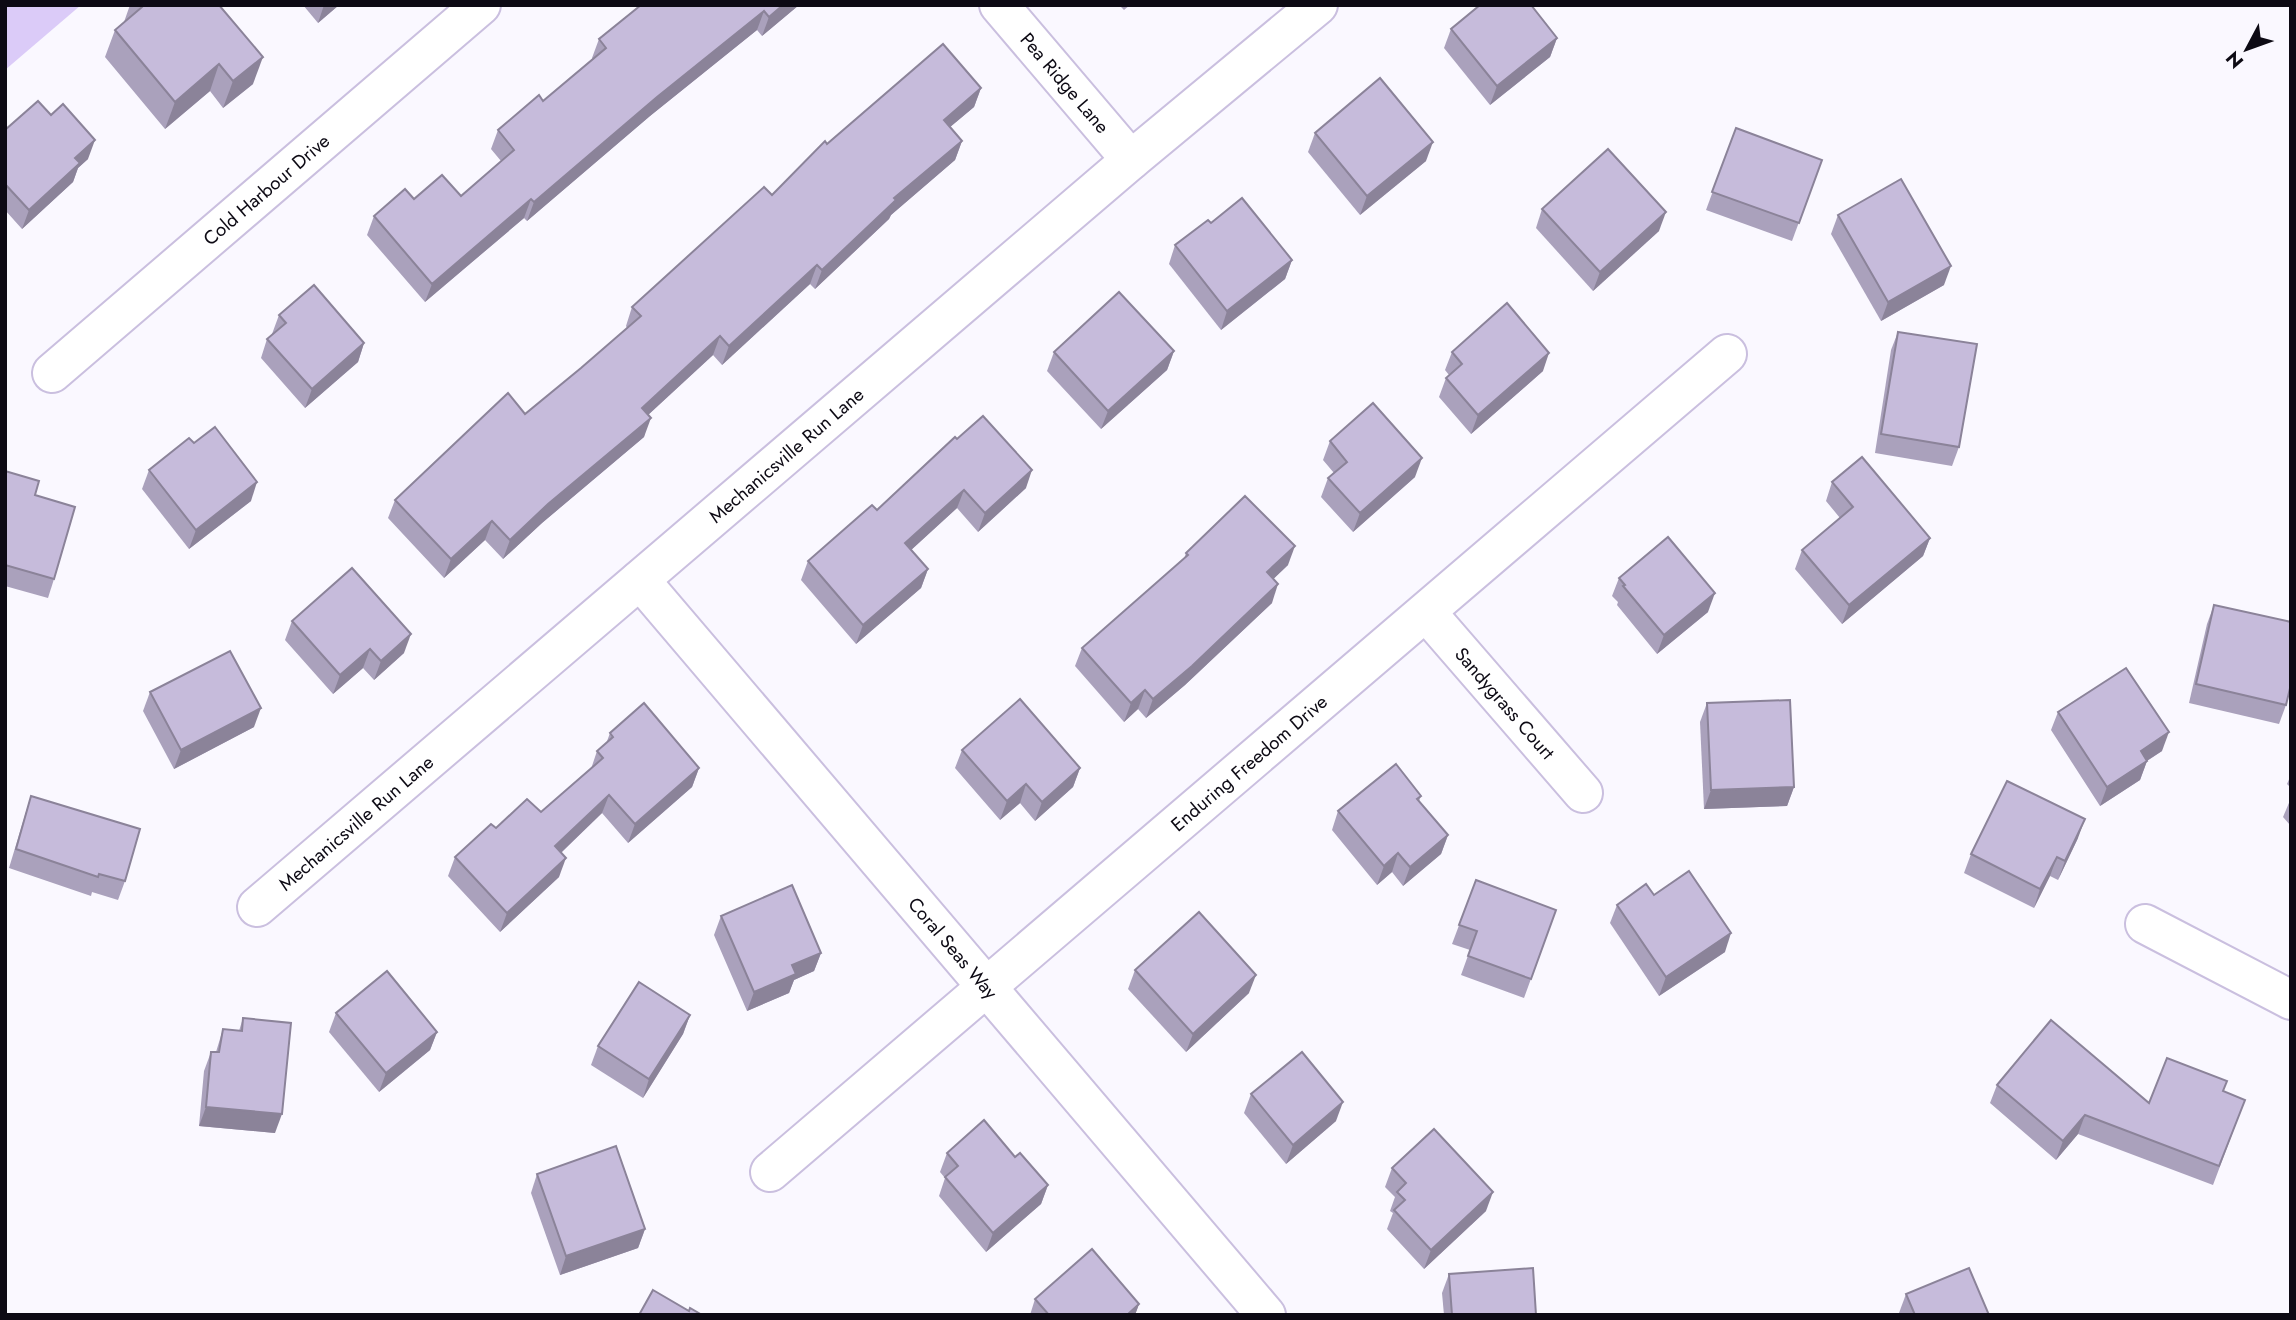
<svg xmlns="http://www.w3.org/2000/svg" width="2296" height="1320" viewBox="0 0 2296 1320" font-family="Jost,sans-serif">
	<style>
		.green { fill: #dbcbf8 }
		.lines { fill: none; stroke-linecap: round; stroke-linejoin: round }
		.minor-casing { stroke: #cabfdf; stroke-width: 42 }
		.minor { stroke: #fff; stroke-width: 38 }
		.wall { fill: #aaa1bc }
		.shaded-wall { fill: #8b8399 }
		.building { fill: #c6bbdb; stroke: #8b8399; stroke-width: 2 }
		.labels { text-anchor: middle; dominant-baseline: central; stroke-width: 5; stroke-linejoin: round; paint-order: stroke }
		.street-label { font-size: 19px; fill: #0d0a14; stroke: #faf8ff }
	</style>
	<rect width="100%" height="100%" fill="#faf8ff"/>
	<path class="green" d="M5,5H81L5,70Z"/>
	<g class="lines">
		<defs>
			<g id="minor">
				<path id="s1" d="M999,5L1131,160"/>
				<path id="s2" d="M52,373L481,5"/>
				<path id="s3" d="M640,580L1266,1315"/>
				<path id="s4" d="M1427,613L1583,793"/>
				<path id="s5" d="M257,907L1131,160L1318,5"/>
				<path d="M2145,924L2291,1000"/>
				<path id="s6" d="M770,1172L1727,354"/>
			</g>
		</defs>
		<use href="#minor" class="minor-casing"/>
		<use href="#minor" class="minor"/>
	</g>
	<g class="wall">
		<path d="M130,5H219L253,84L223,108L210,91L165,129L105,57L115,30L124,22Z"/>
		<path d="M303,5H339L318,23Z"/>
		<path d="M641,5H799L762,36L757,30L650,116L527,221L524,218L425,302L367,235L374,216L414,199L461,196L501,161L491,149L498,130L543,101L593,59L592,58L599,39Z"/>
		<path d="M1119,5H1130L1124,10Z"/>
		<path d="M1451,29L1557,38L1550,57L1490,105L1444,48Z"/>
		<path d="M981,88L974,107L950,127L962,141L955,160L891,215L889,219L815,289L810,284L722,365L713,355L648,415L644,437L542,523L503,559L485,540L444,578L388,518L395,500L525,414L581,368L627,328L626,326L632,307L772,195L827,144Z"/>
		<path d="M1736,128L1822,160L1792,241L1706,210Z"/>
		<path d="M5,130L88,159L78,168L73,182L22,229L5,210Z"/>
		<path d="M1315,133L1426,161L1360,215L1308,152Z"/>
		<path d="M1542,209L1659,231L1593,291L1536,228Z"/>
		<path d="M1838,215L1944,285L1881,321L1831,234Z"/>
		<path d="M1211,223L1292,260L1285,279L1221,330L1169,264L1175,245Z"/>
		<path d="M279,315L364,343L358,362L305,408L261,358L267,339L273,334H272Z"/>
		<path d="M1898,332L1959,447L1952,466L1875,453L1891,350Z"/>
		<path d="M1174,351L1167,370L1101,429L1047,371L1054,352Z"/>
		<path d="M1452,352L1543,371L1471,434L1439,397L1446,378L1449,375L1445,370Z"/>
		<path d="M957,439L1026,488L978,532L957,508L911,550L928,569L921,588L856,644L801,580L808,561L877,510Z"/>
		<path d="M1330,441L1415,477L1353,532L1321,497L1328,478L1334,473L1323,460Z"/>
		<path d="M194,443L251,501L189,549L142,489L149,470Z"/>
		<path d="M5,471L35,495L54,579L48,598L5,586Z"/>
		<path d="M1832,482L1930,538L1923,556L1842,624L1795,569L1802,550L1840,518L1826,501Z"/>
		<path d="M1186,553L1288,565L1273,579L1272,603L1185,685L1146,718L1138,709L1124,722L1075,666L1082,648L1184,559Z"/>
		<path d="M1619,578L1708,612L1657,654L1617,605L1618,602L1612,596Z"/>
		<path d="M2214,605L2286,705L2279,724L2189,703L2207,624Z"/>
		<path d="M292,621L404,653L374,680L363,668L333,694L285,640Z"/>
		<path d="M150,692L254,727L174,769L143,711Z"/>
		<path d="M1707,703L1794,787L1787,806L1704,809L1700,722Z"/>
		<path d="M2058,712L2162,751L2147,761L2140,780L2100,806L2051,730Z"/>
		<path d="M610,733L699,768L692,787L628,843L602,813L561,853L559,877L500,932L448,876L455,857L541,812L591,769L597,751L606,744Z"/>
		<path d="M962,750L1080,768L1073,787L1035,821L1020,803L1000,820L955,768Z"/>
		<path d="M2291,775V788L2287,784Z"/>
		<path d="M31,796L125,881L118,900L92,892L91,896L9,868L25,815Z"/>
		<path d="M1421,796L1419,801L1448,835L1441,854L1403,886L1392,872L1377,885L1332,830L1338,811Z"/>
		<path d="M2291,798V826L2283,817Z"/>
		<path d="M2078,838L2058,880L2050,876L2034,908L1964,873L1971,854Z"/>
		<path d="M1476,880L1556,910L1524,998L1461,975L1470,950L1452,944Z"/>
		<path d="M1654,895L1725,952L1659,996L1610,923L1617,905Z"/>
		<path d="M721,916L821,953L814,971L794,980L789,993L747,1011L714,935Z"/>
		<path d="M1135,970L1249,993L1186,1052L1128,989Z"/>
		<path d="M336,1013L437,1032L430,1050L379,1092L329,1032Z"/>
		<path d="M690,1015L683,1034L643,1098L591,1065L598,1046Z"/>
		<path d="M243,1018L275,1133L199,1126L204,1071L211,1052H216L223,1029L239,1031Z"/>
		<path d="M1997,1085L2149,1103L2223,1091L2245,1100L2213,1185L2078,1134L2056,1160L1990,1103Z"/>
		<path d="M1251,1094L1336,1121L1286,1164L1244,1113Z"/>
		<path d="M947,1153L1015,1157L1048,1185L1041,1204L986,1252L939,1196L945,1178L940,1172Z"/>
		<path d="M1392,1168L1486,1211L1424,1269L1387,1229L1393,1213L1390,1211L1395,1197L1385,1187Z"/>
		<path d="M537,1174L645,1229L638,1248L560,1275L531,1193Z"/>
		<path d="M1449,1274L1536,1315H1444L1442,1293Z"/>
		<path d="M1906,1294L1989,1315H1900L1899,1313Z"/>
		<path d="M1035,1299L1139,1304L1135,1315H1030Z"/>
	</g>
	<g class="shaded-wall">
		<path d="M324,5H339L318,23Z"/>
		<path d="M783,5H799L762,36L769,17Z"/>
		<path d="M764,11L757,30L650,116L527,221L534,202L657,97Z"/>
		<path d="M1557,38L1550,57L1490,105L1497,86Z"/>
		<path d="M263,57L253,84L223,108L233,81Z"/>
		<path d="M219,64L210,91L165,129L175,102Z"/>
		<path d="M981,88L974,107L937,138L944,120Z"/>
		<path d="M95,140L88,159L78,168L73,182L22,229L29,210L75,158Z"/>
		<path d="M962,141L955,160L891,215L889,219L815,289L822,270L894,198Z"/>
		<path d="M1433,142L1426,161L1360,215L1367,196Z"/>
		<path d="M531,199L524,218L425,302L432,284Z"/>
		<path d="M1666,212L1659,231L1593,291L1600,272Z"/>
		<path d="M1292,260L1285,279L1221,330L1227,311Z"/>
		<path d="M817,265L810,284L722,365L729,346Z"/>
		<path d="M1951,266L1944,285L1881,321L1888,302Z"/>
		<path d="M720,336L713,355L635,427L642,408Z"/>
		<path d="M364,343L358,362L305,408L312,389Z"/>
		<path d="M1174,351L1167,370L1101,429L1108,411Z"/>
		<path d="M1549,353L1543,371L1471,434L1478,415Z"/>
		<path d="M651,418L644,437L542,523L503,559L510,540L548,504Z"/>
		<path d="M1422,458L1415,477L1353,532L1360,513Z"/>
		<path d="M1032,470L1026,488L978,532L985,513Z"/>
		<path d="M257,482L251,501L189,549L196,530Z"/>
		<path d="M964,490L957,508L898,562L905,543Z"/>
		<path d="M492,521L485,540L444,578L451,559Z"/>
		<path d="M1930,538L1923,556L1842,624L1849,605Z"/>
		<path d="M1295,546L1288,565L1261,591L1267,572Z"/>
		<path d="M928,569L921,588L856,644L863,625Z"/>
		<path d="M1278,584L1272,603L1185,685L1146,718L1153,699Z"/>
		<path d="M1715,593L1708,612L1657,654L1664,635Z"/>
		<path d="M411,634L404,653L374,680L381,661Z"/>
		<path d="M370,649L363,668L333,694L340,675Z"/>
		<path d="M1145,690L1138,709L1124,722L1131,703Z"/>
		<path d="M261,708L254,727L174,769L181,750Z"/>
		<path d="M2169,732L2162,751L2134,769L2141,751Z"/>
		<path d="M2147,761L2140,780L2100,806L2107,787Z"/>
		<path d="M699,768L692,787L628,843L635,824Z"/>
		<path d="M1080,768L1073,787L1035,821L1042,802Z"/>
		<path d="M1026,784L1020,803L1000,820L1007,801Z"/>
		<path d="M1794,787L1787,806L1704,809L1711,790Z"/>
		<path d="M609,795L602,813L548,865L555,846Z"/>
		<path d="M2085,819L2078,838L2058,880L2065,861Z"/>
		<path d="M1448,835L1441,854L1403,886L1410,867Z"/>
		<path d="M1398,853L1392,872L1377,885L1384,866Z"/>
		<path d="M2057,857L2050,876L2034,908L2040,889Z"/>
		<path d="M566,858L559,877L500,932L507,913Z"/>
		<path d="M1731,933L1725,952L1659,996L1666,977Z"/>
		<path d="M821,953L814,971L794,980L789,993L747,1011L754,992L792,965Z"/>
		<path d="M1256,975L1249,993L1186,1052L1193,1034Z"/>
		<path d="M690,1015L683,1034L643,1098L649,1079Z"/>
		<path d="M437,1032L430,1050L379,1092L386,1073Z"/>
		<path d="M1343,1102L1336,1121L1286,1164L1293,1145Z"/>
		<path d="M206,1107L282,1114L275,1133L199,1126Z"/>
		<path d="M2085,1115L2078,1134L2056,1160L2063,1141Z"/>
		<path d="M1048,1185L1041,1204L986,1252L993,1233Z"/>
		<path d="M1493,1192L1486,1211L1424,1269L1431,1250Z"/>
		<path d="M645,1229L638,1248L560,1275L566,1256Z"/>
		<path d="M1139,1304L1135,1315H1127Z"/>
	</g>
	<g class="building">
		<path d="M141,5H219L263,57L233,81L219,64L175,102L115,30L142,7Z"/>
		<path d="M641,5H783L769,17L764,11L657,97L534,202L531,199L432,284L374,216L405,189L414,199L442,175L461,196L514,150L498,130L539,95L543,101L606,48L599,39Z"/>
		<path d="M1480,5H1531L1557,38L1497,86L1451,29Z"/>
		<path d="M943,44L981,88L944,120L962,141L894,198L896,200L822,270L817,265L729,346L720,336L642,408L651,418L548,504L510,540L492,521L451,559L395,500L508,393L525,414L581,368L641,316L632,307L764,187L772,195L825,141L827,144Z"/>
		<path d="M1380,78L1433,142L1367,196L1315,133Z"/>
		<path d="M38,101L51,115L63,104L95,140L75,158L80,163L29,210L5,184V130Z"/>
		<path d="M1736,128L1822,160L1799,223L1712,192Z"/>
		<path d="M1608,149L1666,212L1600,272L1542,209Z"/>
		<path d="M1901,179L1951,266L1888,302L1838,215Z"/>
		<path d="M1242,198L1292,260L1227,311L1175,245L1208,220L1211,223Z"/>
		<path d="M314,285L364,343L312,389L267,339L286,323L279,315Z"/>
		<path d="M1119,292L1174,351L1108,411L1054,352Z"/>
		<path d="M1507,303L1549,353L1478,415L1446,378L1462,364L1452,352Z"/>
		<path d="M1898,332L1977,344L1959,447L1881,434Z"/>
		<path d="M1373,403L1422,458L1360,513L1328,478L1347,462L1330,441Z"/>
		<path d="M983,416L1032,470L985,513L964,490L905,543L928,569L863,625L808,561L872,505L877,510L955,437L957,439Z"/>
		<path d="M215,427L257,482L196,530L149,470L189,438L194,443Z"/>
		<path d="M1862,457L1930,538L1849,605L1802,550L1853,507L1832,482Z"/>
		<path d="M5,471L39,481L35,495L75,507L54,579L5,565Z"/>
		<path d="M1245,496L1295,546L1267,572L1278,584L1192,666L1153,699L1145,690L1131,703L1082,648L1188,555L1186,553Z"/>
		<path d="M1668,537L1715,593L1664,635L1623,586L1625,585L1619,578Z"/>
		<path d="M352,568L411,634L381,661L370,649L340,675L292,621Z"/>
		<path d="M2214,605L2291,622V684L2286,705L2196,684Z"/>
		<path d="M230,651L261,708L181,750L150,692Z"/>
		<path d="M2126,668L2169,732L2141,751L2147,761L2107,787L2058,712Z"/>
		<path d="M1020,699L1080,768L1042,802L1026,784L1007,801L962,750Z"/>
		<path d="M1790,700L1794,787L1711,790L1707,703Z"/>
		<path d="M644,703L699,768L635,824L609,795L555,846L566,858L507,913L455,857L491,824L496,828L527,799L541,812L603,758L597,751L613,737L610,733Z"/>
		<path d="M1396,764L1421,796L1417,799L1448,835L1410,867L1398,853L1384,866L1338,811Z"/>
		<path d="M2007,781L2085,819L2065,861L2057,857L2040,889L1971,854Z"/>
		<path d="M31,796L140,829L125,881L99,874L98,877L16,849Z"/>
		<path d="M1689,871L1731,933L1666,977L1617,905L1646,884L1654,895Z"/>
		<path d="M1476,880L1556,910L1531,979L1468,956L1477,931L1459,925Z"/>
		<path d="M792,885L821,953L792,965L796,974L754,992L721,916Z"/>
		<path d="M1199,912L1256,975L1193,1034L1135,970Z"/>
		<path d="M387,971L437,1032L386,1073L336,1013Z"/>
		<path d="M639,982L690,1015L649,1079L598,1046Z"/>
		<path d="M243,1018L291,1023L282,1114L206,1107L211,1052H219L223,1029L242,1031Z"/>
		<path d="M2051,1020L2149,1103L2167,1058L2227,1081L2223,1091L2245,1100L2219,1166L2085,1115L2063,1141L1997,1085Z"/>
		<path d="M1302,1052L1343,1102L1293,1145L1251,1094Z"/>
		<path d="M984,1120L1015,1157L1020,1153L1048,1185L993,1233L945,1177L958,1166L947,1153Z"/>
		<path d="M1434,1129L1493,1192L1431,1250L1394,1210L1405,1200L1397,1192L1406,1183L1392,1168Z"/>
		<path d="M616,1146L645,1229L566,1256L537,1174Z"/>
		<path d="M1092,1249L1139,1304L1127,1315H1049L1035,1299Z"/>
		<path d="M1533,1268L1536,1315H1452L1449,1274Z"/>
		<path d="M1969,1268L1989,1315H1915L1906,1294Z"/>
		<path d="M653,1290L689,1311L690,1308L702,1315H639Z"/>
	</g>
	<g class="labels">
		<g class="street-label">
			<text stroke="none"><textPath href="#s1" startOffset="102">Pea Ridge Lane</textPath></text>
			<text stroke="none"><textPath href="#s2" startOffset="282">Cold Harbour Drive</textPath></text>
			<text stroke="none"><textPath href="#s5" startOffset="696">Mechanicsville Run Lane</textPath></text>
			<text stroke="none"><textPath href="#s4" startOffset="119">Sandygrass Court</textPath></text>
			<text stroke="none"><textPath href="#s6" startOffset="630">Enduring Freedom Drive</textPath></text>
			<text stroke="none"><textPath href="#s5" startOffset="130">Mechanicsville Run Lane</textPath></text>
			<text stroke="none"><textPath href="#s3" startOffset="483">Coral Seas Way</textPath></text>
		</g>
	</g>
	<rect width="2296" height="1320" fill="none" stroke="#0d0a14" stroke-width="14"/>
	<g transform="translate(2247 49) rotate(229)" stroke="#faf8ff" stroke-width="5" paint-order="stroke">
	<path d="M0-5L12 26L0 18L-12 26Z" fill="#0d0a14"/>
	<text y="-10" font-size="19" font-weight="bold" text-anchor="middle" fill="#0d0a14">N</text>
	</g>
</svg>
